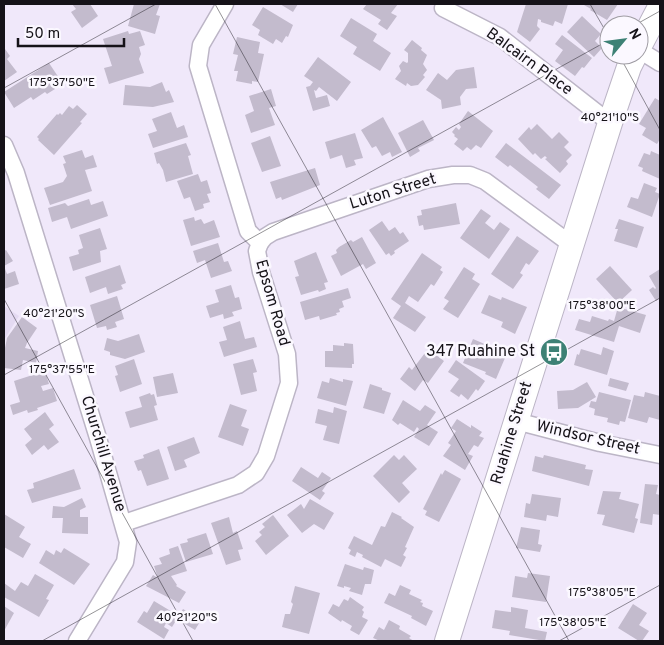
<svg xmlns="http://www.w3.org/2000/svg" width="664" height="645" font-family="Overpass,sans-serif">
  <rect width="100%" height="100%" fill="#f0e8fa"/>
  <path fill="#e4daf2" d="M4,306L19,316L4,340Z"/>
  <g fill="#c3bbcd">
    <path d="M72,4H90L98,16L82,28L71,12L76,9Z"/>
    <path d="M134,4H160L156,15L160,16L155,34L128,26Z"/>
    <path d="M280,4H298L293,12Z"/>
    <path d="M367,4H398L391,13L397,16L387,30L378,24L381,20L363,9Z"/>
    <path d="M526,4H568L562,24L555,21L553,26L541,22V20L538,19L537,26L540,29L530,42L517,32Z"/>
    <path d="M585,4H618L607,20L590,10L591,9L584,5Z"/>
    <path d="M263,7L293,25L288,37L286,36L282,43L276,39L273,44L258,35L260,30L252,25Z"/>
    <path d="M582,16L601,34L595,41L602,48L594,57L567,32Z"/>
    <path d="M351,18L377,34L373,41L391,53L380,71L353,54L357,47L340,36Z"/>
    <path d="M128,31L129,34L140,31L145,45L139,47L141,54L139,59L144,73L109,84L104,68L112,66L103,39Z"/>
    <path d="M562,35L592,58L584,68L582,67L575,76L555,61L563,50L555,44Z"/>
    <path d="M237,37L260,42L258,53L264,54L258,82L252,81V84L236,81L238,71H234L238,55L233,54Z"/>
    <path d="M412,40L422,48L421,50L427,55L423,64L427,70L423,75L425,77L418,85L411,86L407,83L406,86L395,79L401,71L399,66L403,61L407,63L408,62V53L404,50Z"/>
    <path d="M5,49L10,56L7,59L17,72L4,81Z"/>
    <path d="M318,57L351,82L337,101L319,87L316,91L314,90L316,98L327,95L330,106L313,111L306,87L310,86L313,82L304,76Z"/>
    <path d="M49,63L61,81L53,86L55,89L47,94L45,92L33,100L31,97L14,108L4,92Z"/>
    <path d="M474,67L477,88L466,89L460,97L461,105L442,109L441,100L426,90L438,73L447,80L456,70Z"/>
    <path d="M162,82L166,92L169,90L174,102L153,107L123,105L125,85L150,87Z"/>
    <path d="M271,89L276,106L269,108L275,125L251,133L245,115L254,111L249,96Z"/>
    <path d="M655,98L660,101V139L657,144L642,135L646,128L639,124Z"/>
    <path d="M77,105L87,114L80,122L82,123L54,155L38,140L39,139L37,137L57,114L58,115L60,113L62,115L69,106L73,109Z"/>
    <path d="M468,111L493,131L481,148L476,145L471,150L467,147L463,151L454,144L458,139L454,136L455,135L452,132L456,127L459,130L461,127L459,124Z"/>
    <path d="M171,112L177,128L184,125L188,137L153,148L148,134L157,131L152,119Z"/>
    <path d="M383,117L402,152L392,157L390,152L382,156L376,146L372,148L361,130Z"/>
    <path d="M423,120L434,140L418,148L420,151L410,157L398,133Z"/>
    <path d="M537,124L552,139L559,132L569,142L564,147L572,155L566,161L568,164L560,173L545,159L547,158L545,156L541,159L535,153L533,155L518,139L529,127L531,130Z"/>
    <path d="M355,133L363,158L354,160L356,165L346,168L342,155L330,159L325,142Z"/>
    <path d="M270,136L281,166L262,172L251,143Z"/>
    <path d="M186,143L191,155L188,156L193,174L166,182L163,170L159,163L157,164L154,153Z"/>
    <path d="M506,143L561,185L549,199L536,189L538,187L510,165L508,167L495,157Z"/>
    <path d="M82,150L85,158L93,155L97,167L85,170L92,191L50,205L44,188L63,182L67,176L63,164L66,163L63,156Z"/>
    <path d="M651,151L660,155V179L642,171L643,168L638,166L644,153L650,155Z"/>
    <path d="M315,168L320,185L282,200L281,197L276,199L270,182Z"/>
    <path d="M198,174L201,182L207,180L211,193L207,194L210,202L203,204L204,208L195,211L190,197L184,199L177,181Z"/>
    <path d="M644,183L657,188L655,192L660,194L652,217L627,207L631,197L638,199Z"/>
    <path d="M89,199L91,205L103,201L108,216L71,229L67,217L52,222L48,208L65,203L68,206Z"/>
    <path d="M456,203L460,224L424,230L423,225L419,226L417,216L422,215L421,210Z"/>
    <path d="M481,209L491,216L485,223L494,230L500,222L510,229L489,259L460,238Z"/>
    <path d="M194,217L195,221L201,219L204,224L214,220L220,237L191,246L183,220Z"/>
    <path d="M619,219L644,227L637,248L614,241L618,229H615Z"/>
    <path d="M382,221L389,231L395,227L400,234L403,232L409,241L394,251L395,253L391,256L389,253L386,255L369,230Z"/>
    <path d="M100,228L107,249L100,251L101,262L73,271L69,257L79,254L78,250L83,248L79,235Z"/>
    <path d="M517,236L539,251L529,265L526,263L520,273L523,275L513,289L491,274Z"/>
    <path d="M362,237L376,263L366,269L363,264L341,276L331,256L337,253L336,250L339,247L351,240L353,242Z"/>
    <path d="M218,243L224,262L228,261L232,271L211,278L205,260L197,263L193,251Z"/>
    <path d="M6,250L13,261L4,266L7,274L15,271L19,284L4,289V251Z"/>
    <path d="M316,252L328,282L324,283L326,289L319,292L318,290L301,295L295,277L299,276L294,261Z"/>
    <path d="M422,253L442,267L440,270L443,272L434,286L431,284L418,302L409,296L405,303L426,317L415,332L393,318L401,306L391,299Z"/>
    <path d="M120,265L126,283L121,285L123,289L108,294L106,287L90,293L85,277Z"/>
    <path d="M610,266L632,290L618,303L596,279Z"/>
    <path d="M464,267L475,274L472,279L480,284L458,318L443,309L449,301L444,298Z"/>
    <path d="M660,269V298L656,301L649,290L653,287L655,289L656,288L649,276Z"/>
    <path d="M231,285L235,298L239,297L242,309L232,312L234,316L224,319L223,314L210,318L206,306L219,302L215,290Z"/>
    <path d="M348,288L351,298L342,301L344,307L339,309L340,312L336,313L337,315L320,320L319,316L305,320L300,302Z"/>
    <path d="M489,295L501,300L502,297L527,307L515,334L501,327L503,322L481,313Z"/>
    <path d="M117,296L124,319L115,322L117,327L107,330L106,326L97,328L90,305Z"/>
    <path d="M618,307L646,315L640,333L619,326L614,342L575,330L579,319L590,322L592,316L608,321L609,319L614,321Z"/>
    <path d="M22,317L37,328L27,343L25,348L38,351L36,363L23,360L21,370L4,368V353L7,338Z"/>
    <path d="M240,321L245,339L254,337L257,347L224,357L219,342L227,340L223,327Z"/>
    <path d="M139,334L145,352L125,359L110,355V352L104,350L107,338L118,341Z"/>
    <path d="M473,339L487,345V351L505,358L496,379L485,374L486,372L463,363Z"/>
    <path d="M344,343L353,344L354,364H352V368L325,367V351H333V345L344,346Z"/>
    <path d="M603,347L614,351L607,375L574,365L577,354L579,355L581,349L601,355Z"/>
    <path d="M428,349L444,361L428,383L423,380L415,391L400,379L409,367L412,370Z"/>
    <path d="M134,359L142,384L120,392L115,376L118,375L115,366Z"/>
    <path d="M253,359L257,372L253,373L257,391L241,395L233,364Z"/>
    <path d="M456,360L485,381L478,391L476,389L468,400L461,394L459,397L450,391L459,379L448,372Z"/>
    <path d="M45,371L49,384L41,386L43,391L53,388L57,401L37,408L38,410L28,413L27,410L13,415L10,405L20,402L14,381Z"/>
    <path d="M173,373L178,393L157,397L153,377Z"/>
    <path d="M330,378L343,382V379L353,381L346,406L317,398L322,381L329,383Z"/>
    <path d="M610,378L629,383L626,391L608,386Z"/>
    <path d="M587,382L596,397L578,408L558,409L557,391L573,390Z"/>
    <path d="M370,384L382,388V390L391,393L384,414L363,408Z"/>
    <path d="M599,392L631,400L625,422L620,421L619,425L607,422L608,418L594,415L595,409L589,407L591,401L596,402Z"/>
    <path d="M645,392L660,396V420L649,417L647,423L628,418L634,395L644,397Z"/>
    <path d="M150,393L151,395L154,394L157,405L154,406L158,420L130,428L125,412L142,407L139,397Z"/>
    <path d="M403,400L420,411L425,405L436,412L427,425L438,432L429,446L414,437L419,429L417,427L414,432L400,423L398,425L392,420Z"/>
    <path d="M230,404L247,410L241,426L249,429L243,446L218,437Z"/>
    <path d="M334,407L347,411L339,444L323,440L327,426L315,423L318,409L333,413Z"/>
    <path d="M45,412L54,425L49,429L59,442L48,450L44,445L32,455L25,445L32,439L24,429Z"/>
    <path d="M457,419L471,428V425L482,432L479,436L484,438L478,447L474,445L468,454L473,456L465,470L443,456L451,445L448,443L456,431L451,428Z"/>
    <path d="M194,437L200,453L184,460L187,467L175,471L167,447Z"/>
    <path d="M159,449L169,479L147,486L141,470L138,471L134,461L144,458L143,455Z"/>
    <path d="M394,455L399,460L404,455L417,469L402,483L410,492L399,503L373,476Z"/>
    <path d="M544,455L586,465L585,469L593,470L589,486L532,471L535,456L543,458Z"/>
    <path d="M301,467L318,478L322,472L331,478L322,491L325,493L320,500L292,481Z"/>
    <path d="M74,469L81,489L32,503L27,490L34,488L33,483Z"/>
    <path d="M445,470L461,479L439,522L425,515L427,511L423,509L441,473L442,475Z"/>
    <path d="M645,484L658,485L656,494L660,495V515L653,514L652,525L640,523Z"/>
    <path d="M603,491L621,492L619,499L639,504L635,518L638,519L634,533L602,525L605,515L597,514Z"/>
    <path d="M532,494L561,498L558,517L547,515L546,521L524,517L526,503L530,504Z"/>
    <path d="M82,498L86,507L80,510V517H88V534L62,533L63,518H52L53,506L64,507Z"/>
    <path d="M310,499L334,513L324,530L314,524L302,533L287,515L301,504L304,509Z"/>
    <path d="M392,512L402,517L401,518L414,527L405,547L407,548L403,555L406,557L401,567L385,559L381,567L362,557L363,555L357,552L355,557L349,554L351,550L348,548L354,536L372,545L381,526L385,527Z"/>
    <path d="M4,514L25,527L19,537L31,544L23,558L4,547Z"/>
    <path d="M273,515L289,536L266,555L255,541L262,535L259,532L265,527L262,524Z"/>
    <path d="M229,517L233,533L237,531L243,549L238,550L241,560L226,565L211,523Z"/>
    <path d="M521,527L540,530L538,544L542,545L540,552L516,548Z"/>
    <path d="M206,533L213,554L186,562L180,544L188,542L187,539Z"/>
    <path d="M178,546L187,571L171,576L177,585L176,586L186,592L179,603L146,586L153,575L158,578L154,566L162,564L159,558L170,554L169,549Z"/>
    <path d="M64,548L90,564L74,585L39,563L46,550L54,555L56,550L61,553Z"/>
    <path d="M345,564L363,570L364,567L374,570L371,584H365L362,595L349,591L351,588L344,586V588L337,586Z"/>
    <path d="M528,573L550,576L546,602L512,597L515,576L527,578Z"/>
    <path d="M35,574L54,585L46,599L49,600L39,617L4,597V583L15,591L21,582L28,586Z"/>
    <path d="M400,585L411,590L409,594L422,600L420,602L423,603L422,606L433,611L426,626L411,618L412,616L384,603L389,593L395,596Z"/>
    <path d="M295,586L320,593L309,634L282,627L285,614H290L293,604L291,602Z"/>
    <path d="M350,597L364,607L362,610L364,612L362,617L368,620L359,635L350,630L352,626L342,620L341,622L328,613L333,604L339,607L344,599L348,601Z"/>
    <path d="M154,601L179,616L183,609L201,620L195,630L177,619L172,627L166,623L164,627L169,630L164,639L137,622L144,611L147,613Z"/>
    <path d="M633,604L647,613L639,625L649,631L642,641H639L618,628Z"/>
    <path d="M4,606L14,613L4,631Z"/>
    <path d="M511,607L528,610L525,628L547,632L545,641L509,635L510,631L492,628L495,610L511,612Z"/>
    <path d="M389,620L400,626L399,629L411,636L409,638L414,641H380L373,638L379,627L384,630Z"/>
  </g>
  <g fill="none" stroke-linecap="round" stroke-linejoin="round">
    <defs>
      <g id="street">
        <path d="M443,8L500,37L610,123"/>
        <path d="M639,50L660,63"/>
        <path d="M4,145L16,173L98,438L128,542L125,562L77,641"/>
        <path d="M260,243L265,237L273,232L428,179L453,175H470L485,181L572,245"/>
        <path d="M516,421L600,443L660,455"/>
        <path d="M124,523L238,485L256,473L266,456L289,383L287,354L261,272L257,251L260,243L248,231L198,66L201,45L225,4"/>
      </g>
      <g id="secondary">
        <path d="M639,47L660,7"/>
        <path d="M447,641L610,123L629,67L635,55"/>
      </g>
    </defs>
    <use href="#street" stroke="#bcb5c6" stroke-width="19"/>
    <use href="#secondary" stroke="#bcb5c6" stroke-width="26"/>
    <use href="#street" stroke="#fff" stroke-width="16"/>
    <use href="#secondary" stroke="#fff" stroke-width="24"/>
  </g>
  <path fill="none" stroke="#151218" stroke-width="1" stroke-opacity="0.45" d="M215,4L569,641M590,4L609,37M635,25L660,11M619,55L660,130M4,88L156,4M4,299L193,641M4,375L609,40M42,641L660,298M559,641L660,585"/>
  <defs>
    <symbol id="bus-disc" viewBox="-11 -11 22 22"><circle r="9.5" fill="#3d8175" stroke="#fbf8ff"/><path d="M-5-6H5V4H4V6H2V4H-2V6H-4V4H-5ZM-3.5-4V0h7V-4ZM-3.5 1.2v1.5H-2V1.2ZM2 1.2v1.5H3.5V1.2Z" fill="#fff"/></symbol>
  </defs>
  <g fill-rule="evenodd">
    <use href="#bus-disc" x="538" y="336" width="32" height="32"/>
  </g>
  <g text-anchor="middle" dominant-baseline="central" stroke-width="5" stroke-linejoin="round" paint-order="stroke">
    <g font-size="16" fill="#151218" stroke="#fbf8ff">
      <text transform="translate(529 62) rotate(36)">Balcairn Place</text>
      <text transform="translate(393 192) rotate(-17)">Luton Street</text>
      <text transform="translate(272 303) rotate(74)">Epsom Road</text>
      <text transform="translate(512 433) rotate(-73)">Ruahine Street</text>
      <text transform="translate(588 438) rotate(13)">Windsor Street</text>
      <text transform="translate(103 454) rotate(73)">Churchill Avenue</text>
    </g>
    <g font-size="16" fill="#151218" stroke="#fbf8ff" text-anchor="end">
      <text x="535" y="352">347 Ruahine St</text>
    </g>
  </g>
  <g font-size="12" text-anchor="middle" fill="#151218" stroke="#fbf8ff" stroke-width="5" stroke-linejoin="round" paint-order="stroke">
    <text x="62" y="86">175°37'50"E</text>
    <text x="610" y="121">40°21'10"S</text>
    <text x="602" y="309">175°38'00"E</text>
    <text x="54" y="317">40°21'20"S</text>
    <text x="62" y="373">175°37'55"E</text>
    <text x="602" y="596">175°38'05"E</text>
    <text x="187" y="621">40°21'20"S</text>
    <text x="573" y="626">175°38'05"E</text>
  </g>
  <rect width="664" height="645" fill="none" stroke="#151218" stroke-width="10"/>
  <g transform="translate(624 40) rotate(61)"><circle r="24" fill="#fbf8ff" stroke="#9f9ca3"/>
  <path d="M0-4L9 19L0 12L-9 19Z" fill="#3d8175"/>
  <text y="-8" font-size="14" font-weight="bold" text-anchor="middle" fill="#151218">N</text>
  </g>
  <path d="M18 38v8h106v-8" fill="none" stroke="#151218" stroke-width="2.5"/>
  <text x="25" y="38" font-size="15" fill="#151218" stroke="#fbf8ff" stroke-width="4" paint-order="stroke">50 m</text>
</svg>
